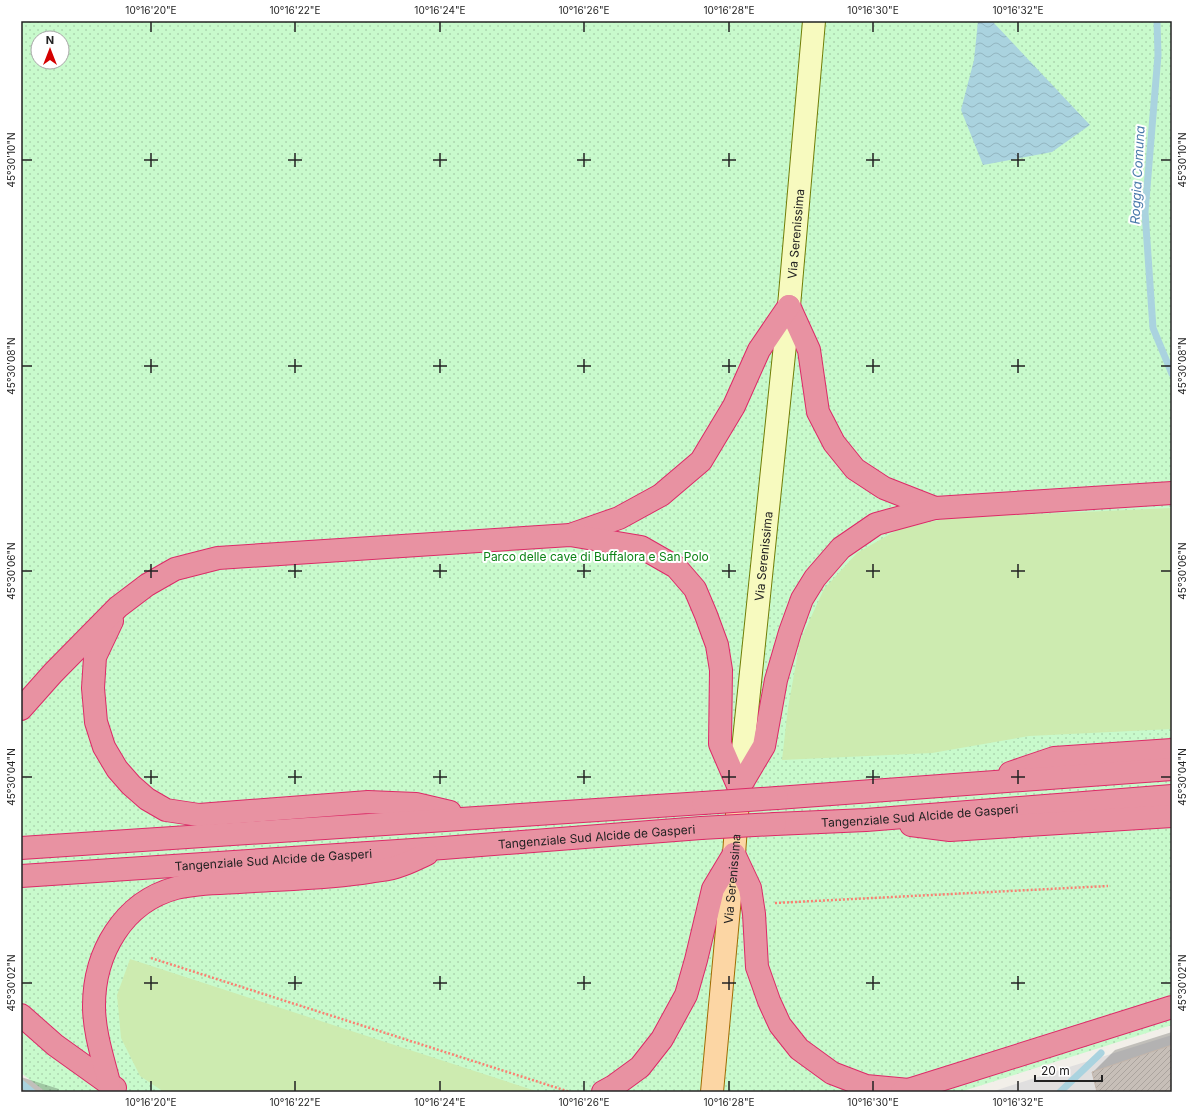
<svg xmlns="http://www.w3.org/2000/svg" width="1193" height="1113" font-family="Inter,sans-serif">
  <defs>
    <pattern id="park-dots" width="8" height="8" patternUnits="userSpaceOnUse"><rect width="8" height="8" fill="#c8facc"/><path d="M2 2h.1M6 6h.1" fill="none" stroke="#acd6af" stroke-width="1.8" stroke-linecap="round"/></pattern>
    <pattern id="water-waves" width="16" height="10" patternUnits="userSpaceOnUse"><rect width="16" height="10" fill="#aad3df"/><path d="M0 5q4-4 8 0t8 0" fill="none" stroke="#92b5bf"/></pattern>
    <pattern id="building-hatch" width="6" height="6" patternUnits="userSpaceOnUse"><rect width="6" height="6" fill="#c7bfb8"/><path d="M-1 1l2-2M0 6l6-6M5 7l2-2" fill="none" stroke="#aba49e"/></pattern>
  </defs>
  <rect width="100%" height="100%" fill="#f2efe9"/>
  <path fill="#e0dfdf" d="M1172,1035V1092H991L1066,1068Z"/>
  <path fill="url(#park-dots)" fill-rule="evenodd" d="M21,21H1172V1025L960,1092H46L21,1073ZM38,38H62V62H38Z"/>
  <g fill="#cdebb0">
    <path d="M1172,508V729L1029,736L932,753L782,760L788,708L800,641L824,589L857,553L897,530L947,518Z"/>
    <path d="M130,959L539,1092H164L140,1076L121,1038L117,995Z"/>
  </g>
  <path fill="url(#water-waves)" d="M978,21H992L1090,125L1052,152L983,165L961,110L974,60Z"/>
  <g fill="#0003">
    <path d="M1172,1032V1092H1098L1093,1072L1115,1050Z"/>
    <path d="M21,1077L59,1089L58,1092H21Z"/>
  </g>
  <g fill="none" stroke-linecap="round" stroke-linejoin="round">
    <g stroke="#aad3df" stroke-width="7">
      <path d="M1157,21L1158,55L1145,212L1153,328L1172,374"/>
      <path d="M21,1083L32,1092"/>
      <path d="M1060,1092L1101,1053"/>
    </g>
  </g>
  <path fill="url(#building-hatch)" stroke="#c4b6ab" d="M1172,1045V1092H1097L1092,1072Z"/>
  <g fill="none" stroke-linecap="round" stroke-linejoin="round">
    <defs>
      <g id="secondary">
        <path id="s1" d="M739,788L789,306L814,21"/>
      </g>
      <g id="primary">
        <path id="s2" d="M712,1092L734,854L739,788"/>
      </g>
      <g id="highway">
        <path d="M789,306L809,350L818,412L834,443L855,469L884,488L935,508"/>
        <path d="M573,534L619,518L661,495L701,461L734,406L759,350L789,306"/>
        <path d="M112,621L95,657L93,688L96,722L104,747L117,769L131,785L147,799L166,810L199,815L368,802L416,804L450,812"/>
        <path d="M21,709L53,673L118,607L147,585L175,569L218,558L570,535L641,547L676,567L695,589L706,615L717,645L721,670L720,744L739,788"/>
        <path d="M1010,773L1054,758L1172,750"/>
        <path d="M739,788L764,746L776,680L790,632L802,599L815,578L841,548L876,524L935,508L1172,493"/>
        <path d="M777,798L1172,769"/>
        <path id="s3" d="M775,824L866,820L1172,796"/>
        <path d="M911,825L950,830L1172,816"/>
        <path d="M21,848L703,803"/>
        <path d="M734,854L750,888L754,914L757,967L769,1001L780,1025L799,1049L832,1073L866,1086L909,1090"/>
        <path id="s4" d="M21,876L443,848L701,828"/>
        <path d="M21,1015L55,1045L115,1088"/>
        <path d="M109,1083C103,1059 94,1032 94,1006C94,953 123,902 176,888C196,883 218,883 239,882C282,879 327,879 369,872C379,870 390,870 399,866C409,863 418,858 427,854"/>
        <path d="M603,1092L614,1086L640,1067L662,1039L686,995L696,960L713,889L734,854"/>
        <path d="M902,1092L1172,1007"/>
      </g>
    </defs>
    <use href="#secondary" stroke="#707d05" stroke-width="24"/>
    <use href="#primary" stroke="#a06b00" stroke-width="24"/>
    <use href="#highway" stroke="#dc2a67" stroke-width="24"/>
    <g stroke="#fa8072" stroke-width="2.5" stroke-dasharray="2 2" stroke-linecap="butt">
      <path d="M775,903L1108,886"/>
      <path d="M151,958L570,1092"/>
    </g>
    <use href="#secondary" stroke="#f7fabf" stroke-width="22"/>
    <use href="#primary" stroke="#fcd6a4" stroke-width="22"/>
    <use href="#highway" stroke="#e892a2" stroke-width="22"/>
    <defs>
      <g id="highway-bridge">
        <path d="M703,803L777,798"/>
        <path d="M701,828L775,824"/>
      </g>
    </defs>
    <use href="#highway-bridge" stroke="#dc2a67" stroke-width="24" stroke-linecap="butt"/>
    <use href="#highway-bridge" stroke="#e892a2" stroke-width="22"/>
  </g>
  <path fill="none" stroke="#222" stroke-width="1.5" d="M151,22V32M295,22V32M440,22V32M584,22V32M729,22V32M873,22V32M1018,22V32M151,153V167M295,153V167M440,153V167M584,153V167M729,153V167M873,153V167M1018,153V167M22,160H32M144,160H158M288,160H302M433,160H447M577,160H591M722,160H736M866,160H880M1011,160H1025M1161,160H1171M151,359V373M295,359V373M440,359V373M584,359V373M729,359V373M873,359V373M1018,359V373M22,366H32M144,366H158M288,366H302M433,366H447M577,366H591M722,366H736M866,366H880M1011,366H1025M1161,366H1171M151,564V578M295,564V578M440,564V578M584,564V578M729,564V578M873,564V578M1018,564V578M22,571H32M144,571H158M288,571H302M433,571H447M577,571H591M722,571H736M866,571H880M1011,571H1025M1161,571H1171M151,770V784M295,770V784M440,770V784M584,770V784M729,770V784M873,770V784M1018,770V784M22,777H32M144,777H158M288,777H302M433,777H447M577,777H591M722,777H736M866,777H880M1011,777H1025M1161,777H1171M151,976V990M295,976V990M440,976V990M584,976V990M729,976V990M873,976V990M1018,976V990M22,983H32M144,983H158M288,983H302M433,983H447M577,983H591M722,983H736M866,983H880M1011,983H1025M1161,983H1171M151,1081V1091M295,1081V1091M440,1081V1091M584,1081V1091M729,1081V1091M873,1081V1091M1018,1081V1091"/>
  <g text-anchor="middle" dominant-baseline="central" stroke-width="4" stroke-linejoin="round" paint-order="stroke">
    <g font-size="12" fill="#222" stroke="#fff">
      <text stroke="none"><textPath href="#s1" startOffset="557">Via Serenissima</textPath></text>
      <text stroke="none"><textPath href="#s1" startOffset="233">Via Serenissima</textPath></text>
      <text stroke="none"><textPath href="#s3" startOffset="145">Tangenziale Sud Alcide de Gasperi</textPath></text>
      <text stroke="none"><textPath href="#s4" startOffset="577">Tangenziale Sud Alcide de Gasperi</textPath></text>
      <text stroke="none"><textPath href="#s4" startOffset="253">Tangenziale Sud Alcide de Gasperi</textPath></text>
      <text stroke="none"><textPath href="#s2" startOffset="214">Via Serenissima</textPath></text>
    </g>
    <g font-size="12" fill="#0c8416" stroke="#fff">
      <text x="596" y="556">Parco delle cave di Buffalora e San Polo</text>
    </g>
    <g font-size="13" font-style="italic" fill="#4a7aab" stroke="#fff">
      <text transform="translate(1137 175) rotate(-87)">Roggia Comuna</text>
    </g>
  </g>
  <rect width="1193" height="1113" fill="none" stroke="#ffffff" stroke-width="44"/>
  <g transform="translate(50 50)"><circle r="19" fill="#ffffff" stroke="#a7a7a7"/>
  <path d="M0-3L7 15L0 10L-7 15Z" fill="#d40000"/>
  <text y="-6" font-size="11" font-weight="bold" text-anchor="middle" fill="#222222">N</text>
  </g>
  <path d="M1035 1075v6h67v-6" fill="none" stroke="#222222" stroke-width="2"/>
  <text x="1041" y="1075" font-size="12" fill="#222222" stroke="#ffffff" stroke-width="3" paint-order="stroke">20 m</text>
  <rect x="22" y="22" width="1149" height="1069" fill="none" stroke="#222" stroke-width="1.5"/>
  <g font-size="10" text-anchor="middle" fill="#222">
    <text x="151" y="14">10°16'20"E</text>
    <text x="295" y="14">10°16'22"E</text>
    <text x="440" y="14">10°16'24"E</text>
    <text x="584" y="14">10°16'26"E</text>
    <text x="729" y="14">10°16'28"E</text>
    <text x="873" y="14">10°16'30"E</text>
    <text x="1018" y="14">10°16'32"E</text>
    <text transform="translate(11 160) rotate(-90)" y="4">45°30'10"N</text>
    <text transform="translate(1182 160) rotate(-90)" y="4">45°30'10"N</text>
    <text transform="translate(11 366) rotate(-90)" y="4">45°30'08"N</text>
    <text transform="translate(1182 366) rotate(-90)" y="4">45°30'08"N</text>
    <text transform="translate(11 571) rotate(-90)" y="4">45°30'06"N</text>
    <text transform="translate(1182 571) rotate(-90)" y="4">45°30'06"N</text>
    <text transform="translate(11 777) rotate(-90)" y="4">45°30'04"N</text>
    <text transform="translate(1182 777) rotate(-90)" y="4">45°30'04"N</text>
    <text transform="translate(11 983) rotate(-90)" y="4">45°30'02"N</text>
    <text transform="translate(1182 983) rotate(-90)" y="4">45°30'02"N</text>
    <text x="151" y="1106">10°16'20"E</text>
    <text x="295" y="1106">10°16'22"E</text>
    <text x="440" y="1106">10°16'24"E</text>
    <text x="584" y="1106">10°16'26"E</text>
    <text x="729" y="1106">10°16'28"E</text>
    <text x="873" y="1106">10°16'30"E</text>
    <text x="1018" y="1106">10°16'32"E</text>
  </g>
</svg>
